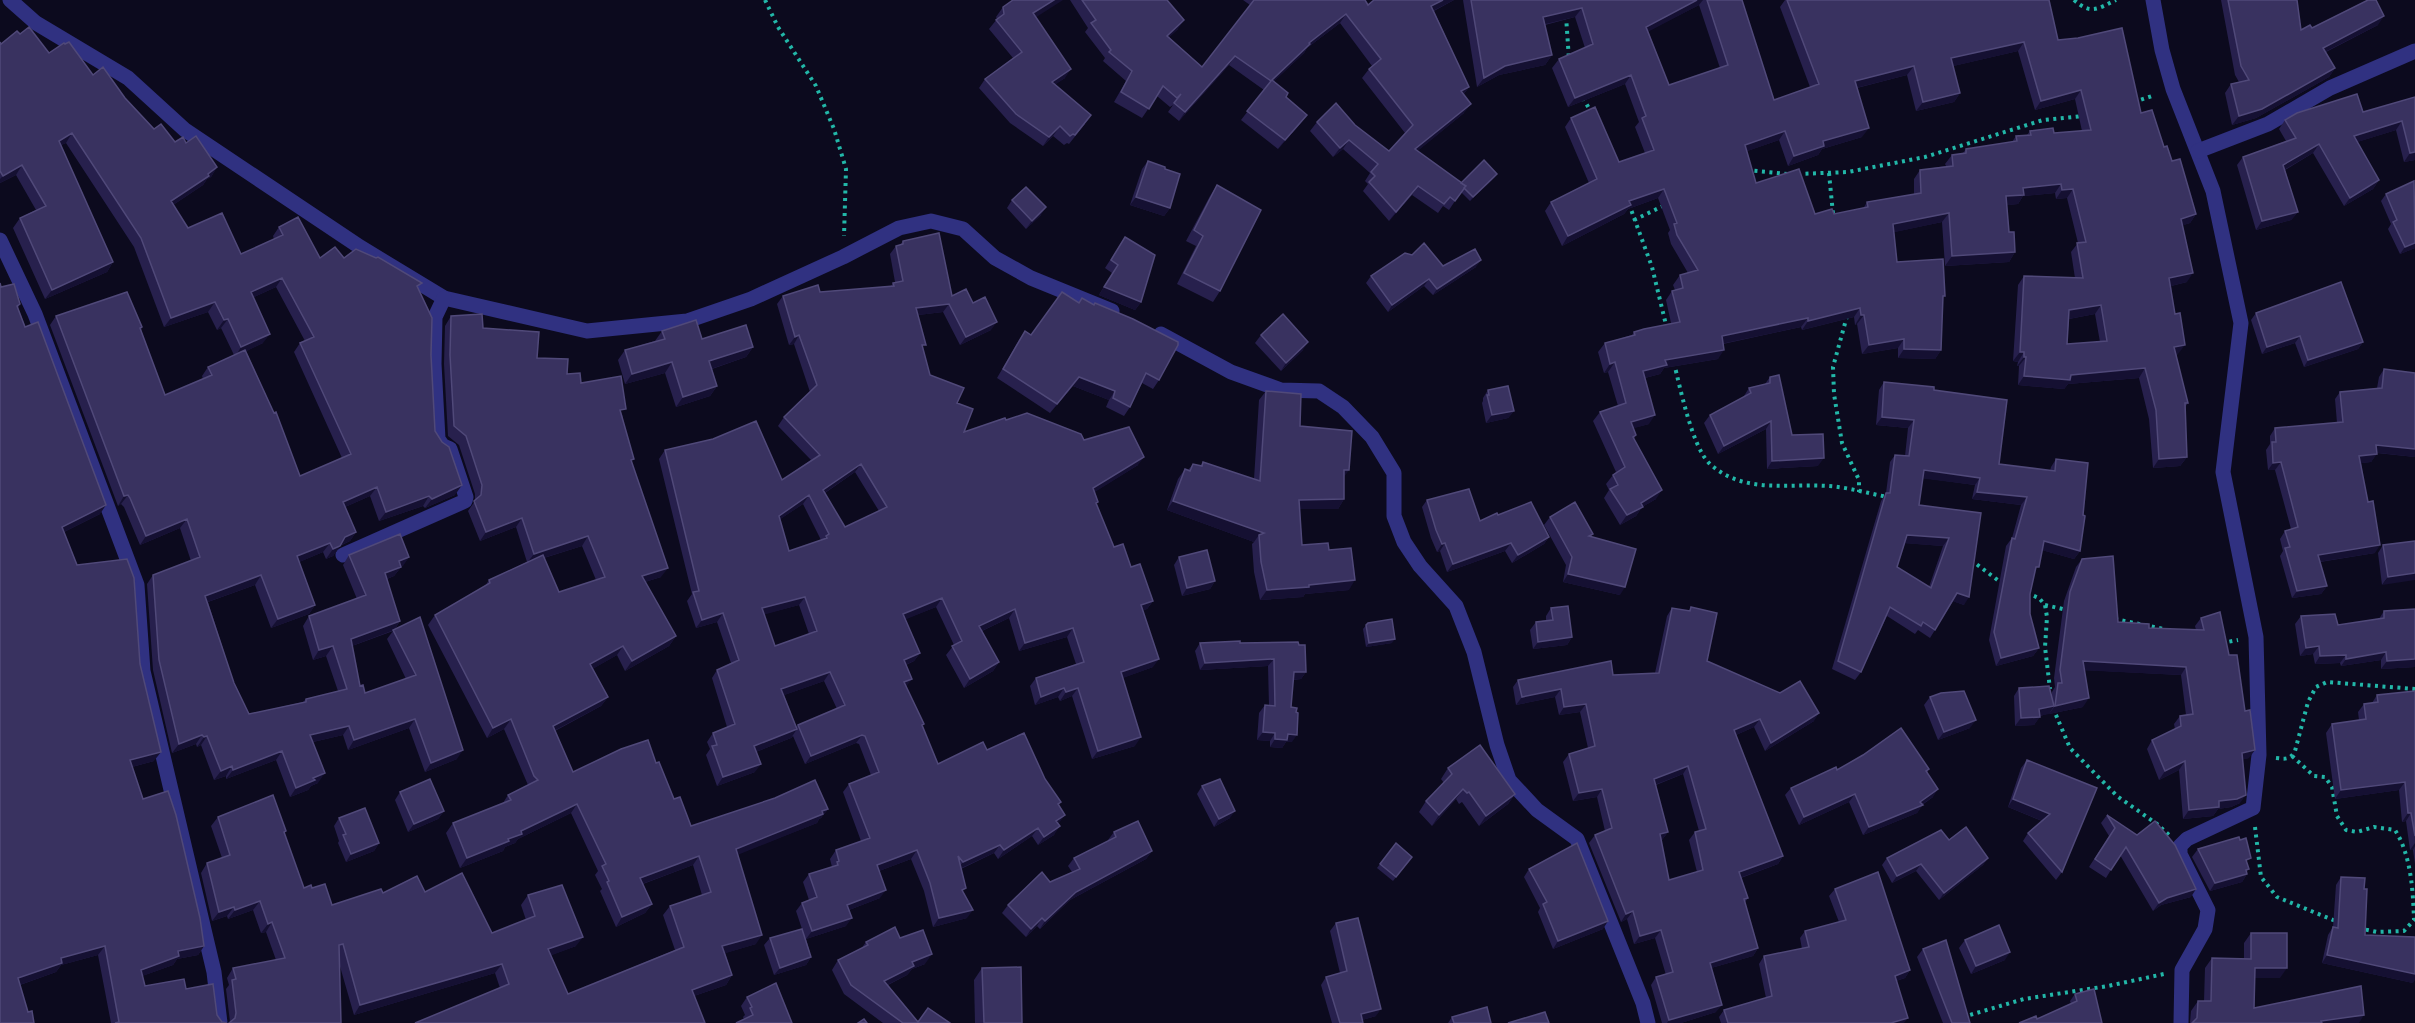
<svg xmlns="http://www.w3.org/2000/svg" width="2415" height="1023" font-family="'Source Sans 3',sans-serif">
  <rect width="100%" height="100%" fill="#0c0a1e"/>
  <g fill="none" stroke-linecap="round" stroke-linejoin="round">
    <g stroke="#22b7a8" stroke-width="4" stroke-dasharray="3 4.5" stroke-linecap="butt">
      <path d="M765,0L778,27L816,86L834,129L846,169L844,236"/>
      <path d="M2074,0C2091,15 2097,9 2116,0"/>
      <path d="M1566,16L1569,60"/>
      <path d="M1583,98L1591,112"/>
      <path d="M2134,102L2155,95"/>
      <path d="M1747,170L1788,174"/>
      <path d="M1829,173L1833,214"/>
      <path d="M1798,174L1848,172L1925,157L2043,120L2083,116"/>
      <path d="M1629,204L1652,267L1667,329"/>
      <path d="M1634,220L1663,206"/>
      <path d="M1847,316L1833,367L1834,394L1842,443L1859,480V492"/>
      <path d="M1674,363C1680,387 1692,446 1709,463C1745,497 1794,481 1838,487C1854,489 1871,494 1888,497"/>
      <path d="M1971,560L2003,584"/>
      <path d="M2027,593L2039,598L2045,605L2047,617L2045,647L2050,689"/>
      <path d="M2045,605L2067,610"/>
      <path d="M2115,619L2164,629"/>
      <path d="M2222,643L2238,640"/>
      <path d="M2053,708L2070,748L2117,796L2157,824L2169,835"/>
      <path d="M2292,756L2314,776L2325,777L2332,787L2337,816L2346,830L2357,832L2374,827L2395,830C2411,855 2413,890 2414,920L2404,931L2377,932L2363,929"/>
      <path d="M2276,758C2285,759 2290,760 2295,751L2308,702L2316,687L2327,682L2415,689"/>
      <path d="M2255,827L2261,877L2277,897L2338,922"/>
      <path d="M1963,1017L2024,999L2108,986L2164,974"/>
    </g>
    <g stroke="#303181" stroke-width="15">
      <path d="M10,0L36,23L128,78L185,130L360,247L444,298L587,331L687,321L751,299L843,257L899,228L931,221L963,229L995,258L1031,278L1112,311"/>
      <path d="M2153,0L2162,50L2173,89L2213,191L2241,323L2223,472L2256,637L2259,755L2253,808L2187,839L2180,846V854L2208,910L2205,929L2182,970L2181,1023"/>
      <path d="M2198,151L2268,124L2330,88L2415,51"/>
      <path d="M0,240L35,314L137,585L143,671L214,972L220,1023"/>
      <path d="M1161,334L1231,372L1281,390L1319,391L1343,407L1372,437L1394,473V516L1404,542L1420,566L1456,606L1474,652L1497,745L1509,780L1537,810L1577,839L1643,1003L1648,1023"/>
      <path d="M343,555L465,501L466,497L450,449L443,446L438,439L434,364L435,317L444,298"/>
    </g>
  </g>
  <g fill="#27204d" fill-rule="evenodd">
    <path d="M1070,0H1167L1178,29L1169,37L1202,67L1250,5L1243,0H1365L1368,5L1374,0H1454L1434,11L1469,87L1463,95L1464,113L1417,151L1461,183L1497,174L1494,178L1470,201L1461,192L1449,210L1443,206L1438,213L1412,195L1389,221L1363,191L1368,184L1365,181L1370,173L1343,149L1333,157L1310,131L1317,122L1355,125L1389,151L1405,133L1362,78L1369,69L1372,66L1340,23L1307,48L1304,53L1274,81L1286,97L1300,124L1278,149L1241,120L1264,90L1229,65L1179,121L1168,112L1173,105L1170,107L1157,96L1142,118L1114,102L1126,81L1103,61L1105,58L1085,32L1088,28Z"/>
    <path d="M1463,0H1742L1774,100L1810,87L1780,7L1785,0H2049L2058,40L2141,113L2164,147L2196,214L2190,223L2183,225L2187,282L2171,286L2178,354L2176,355L2188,403L2185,407L2187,457L2180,466L2153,468L2149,419L2139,378L2068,384L2064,389L2018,385L2019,366H2017L2018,362L2013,361L2018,285L2024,276L2075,278L2071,252L2078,243L2067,198L2056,199L2055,193L2023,196L2018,204L2007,205L2009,232L2015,252L2009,262L1945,266L1942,222L1894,232L1897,262L1943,300L1941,350L1935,359L1898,358V348L1862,354L1857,324L1855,325L1854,317L1802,330L1801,327L1723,344L1718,359L1664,368L1660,374L1645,378L1649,424L1633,428L1636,435L1634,439L1656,499L1642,507L1636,516L1620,525L1604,498L1609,490L1606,484L1613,475L1616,472L1593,421L1600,412L1618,406L1608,372L1604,373L1598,352L1605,343L1632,335L1634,332L1671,323L1666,300L1672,291L1675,290L1673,285L1680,275L1688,273L1671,244L1668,233L1670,230L1658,198L1628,209L1624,214L1562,246L1545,211L1551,202L1589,183L1565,127L1571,118L1619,162L1645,153L1635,127L1639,122L1625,84L1568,107L1552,68L1559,59L1585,48L1575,17L1545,25L1552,55L1545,65L1499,75L1477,87ZM1699,5L1720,68L1669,85L1648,31ZM2018,51L2035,110L2075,99L2082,131L2054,133L2030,131L2027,135L2016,136L2012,142L1966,149L1963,153L1952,155L1945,164L1946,166L1920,170L1914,179V194L1867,202L1863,209L1834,214H1815L1756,183L1747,151L1779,140L1788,166L1818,155L1822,149L1862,137L1857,88L1907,75L1916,111L1954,102L1960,93L1953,66ZM2095,314L2100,342L2067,344L2069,319Z"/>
    <path d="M2221,0H2297L2301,30L2312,28L2378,25L2326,52L2335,68L2329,77L2256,118L2232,125L2225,93L2231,84L2239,82L2235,75Z"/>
    <path d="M1003,7L1035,17L1065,78L1055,84L1085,124L1069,144L1067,143L1064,145L1053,136L1043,146L1010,123L979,88L985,79L1013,58L989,29L997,19L996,17Z"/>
    <path d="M20,34L49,53L93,75L125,98L154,129L175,142L186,143L217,167L211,177L207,179L203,185L173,205L188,228L241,254L274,239L273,236L279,227L320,258H344L418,288L431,355L435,431L455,495L425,508L423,506L379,521L370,496L345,507L356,532L350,541L340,546L333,556L326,559L323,552L299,562L315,605L309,614L271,628L255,585L208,602L234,683L249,714L303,702L306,699L338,691L326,656L313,660L303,626L309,616L357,599L343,565L349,555L409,557L394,576L387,579L400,621L395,629L457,759L425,772L409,728L348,750L343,735L313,742L318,783L311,786L308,790L290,797L276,760L226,779V776L214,780L201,745L197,747L196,744L172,753L153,670L147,584L153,575L191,561L180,528L140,545L124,507L121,504L118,506L50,325L56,316L142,327L141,330L165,395L203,379L202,376L208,367L234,355L221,328L217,330L208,312L164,327L134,247L66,143L61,145L113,262L107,272L45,299L13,228L20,218L36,210L16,175L0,183V42L1,44ZM276,287L305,341L300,343L294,352L342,458L300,476L274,413L246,351L263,343L254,297ZM393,631L387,639L406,679L365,693L360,686L352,646Z"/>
    <path d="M2415,97V160L2404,162L2396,130L2357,142L2379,180L2373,189L2344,206L2313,153L2285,170L2298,212L2291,220L2256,230L2237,165L2243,157L2286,141L2279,129L2285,120L2363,112Z"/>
    <path d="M1148,161L1170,208L1164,216L1130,205L1142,169Z"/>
    <path d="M1217,185L1220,291L1213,302L1177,284L1196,246L1186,241L1210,196Z"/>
    <path d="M2386,194L2415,248L2400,254L2388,229L2391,224L2381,201Z"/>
    <path d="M1012,200L1041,215L1026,229L1007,208Z"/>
    <path d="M1125,237L1141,302L1135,310L1099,295L1112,273L1105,268Z"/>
    <path d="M903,241L952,296L973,303L991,330L960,345L943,312L918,315L923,348L930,375L957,403L964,432L1006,420L1084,440L1138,465L1094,492L1096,505L1114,547L1131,567L1153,601L1147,609L1143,610L1153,667L1122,678L1135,746L1092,759L1072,696L1060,701L1058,697L1035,705L1030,686L1036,678L1076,664L1067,637L1019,651L1009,618L982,631L999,662L993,671L964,688L946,655L954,645L936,607L905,619L920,653L914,661L906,665V687L938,764L987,750L1045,779L1061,802L1059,805L1058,824L1054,835L1038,845L1032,836L998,859L994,853L961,869L963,892L967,918L933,927L924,891L911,859L879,871L880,898L849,910L846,926L806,939L811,957L806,965L774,975L764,945L770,938L802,929L796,911L802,903L809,900L803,882L809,874L832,867L830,859L836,850L861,841L843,792L849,784L871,775L859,744L856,743L805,764L793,736L791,738L756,752L755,772L717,786L706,755L710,749L707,742L713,733L727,727L712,678L717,670L731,663L717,622L696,628L687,601L692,594L659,459L665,450L782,480L811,460L778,426L784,417L810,392L794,344L789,345L777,304L783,296L891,286L893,283L895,282L890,254L896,246L900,245ZM855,472L879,511L845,527L825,493ZM803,504L821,540L789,551L780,519ZM799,605L809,634L775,646L764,614ZM824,681L837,709L798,725L796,727L784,695Z"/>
    <path d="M1443,266L1476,267L1433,295L1424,286L1388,312L1366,283L1371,276Z"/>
    <path d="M1,287L20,304L18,308L100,514L64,532L77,565L140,664L154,761L132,767L143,799L204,946L198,955L177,959L173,965L142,976L145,986L186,989L217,1015L222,1022L227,1023H111L98,955L61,965L56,972L20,985L0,1023Z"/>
    <path d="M1082,298L1159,380L1153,389L1142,383L1130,407L1124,416L1106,407L1109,400L1073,386L1050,413L997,378L1019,340L1025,331L1031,335L1078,303Z"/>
    <path d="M2256,313L2363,342L2358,349L2304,367L2295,343L2262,354L2251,320Z"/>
    <path d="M451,316L483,328L567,374L622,414L631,463L661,577L645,582L676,636L669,646L625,671L617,655L592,669L608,697L601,706L555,731L573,772L656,763L674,799L691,826L828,809L821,818L819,819L817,823L738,854L756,944L725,953L732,975L726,985L694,996L705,1023L500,988L495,973L354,1015L339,963L230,1022L226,989L229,985L227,978L233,968L276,960L266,932L261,933L253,910L228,919L227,916L212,921L201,873L207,863L222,858L211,826L218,817L284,834L304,888H312L332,905L383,893L425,892L492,933L526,920L521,905L528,895L576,946L551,955L568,994L675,950L663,915L670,906L702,895L693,865L643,884L652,904L645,913L616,927L600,891L602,889L595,875L598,871L571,813L518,839L515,843L505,847L503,851L460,868L446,833L453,823L503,803L508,795L528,785L504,729L487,738L428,625L435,615L485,586L489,580L527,562L516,527L480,541L468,511L475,501V494L459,445L448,436L444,364L445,326ZM582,546L596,580L559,592L544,558Z"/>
    <path d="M662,331L702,339L753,347L746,357L712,369L717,386L710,396L676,407L665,373L625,384L618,360L625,350L655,341Z"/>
    <path d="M1261,335L1303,350L1281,371L1255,343Z"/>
    <path d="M2384,369L2415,373V457L2377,453L2371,462L2361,463L2375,553L2320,562L2327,586L2321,594L2292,598L2280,556L2283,551L2280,539L2285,531L2291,529L2275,470H2268L2266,450L2270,444V436L2275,428L2337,423L2335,399L2340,392L2377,388L2379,377Z"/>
    <path d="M1770,377L1792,435L1818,466L1767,469L1766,429L1718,454L1704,423L1710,415L1744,397V396L1749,388L1765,384Z"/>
    <path d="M1884,382L1934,390L1999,464L2050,471L2051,467L2056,459L2080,551L2074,559L2042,550L2034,574L2030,594V614L2039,648L2033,656L1996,666L1989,640L2006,546L2012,538L2021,505L1972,499L1975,485L1923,478L1919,505L1981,513L1964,605L1953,601L1930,638L1918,630L1915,634L1887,616L1861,672L1855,680L1832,669L1881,501L1886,493L1890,462L1895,455L1905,456L1908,428L1876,425L1879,390ZM1905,543L1943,546L1929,587L1897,567Z"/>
    <path d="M1488,390L1514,411L1508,418L1486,423L1482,403L1483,401V398Z"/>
    <path d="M1266,391L1300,426L1344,477V499L1338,509H1300L1302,545L1329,550L1349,590L1305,594L1303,597L1260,600L1254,572L1252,544L1254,542L1167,510L1178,479L1185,469L1188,470L1193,464L1200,466L1203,462L1254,479L1259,400Z"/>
    <path d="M1427,500L1480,521L1498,515L1549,537L1544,544L1512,563L1505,551L1447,572L1440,551L1437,552L1431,538L1422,507Z"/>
    <path d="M1550,517L1593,534L1591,537L1620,595L1563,582L1566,565L1544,525Z"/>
    <path d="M2415,541L2382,585L2378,553L2383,545Z"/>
    <path d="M1179,557L1215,581L1210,589L1182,596L1174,565Z"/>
    <path d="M2082,559L2118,622L2149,628L2196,630L2195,626L2201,618L2249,758L2243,759L2240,803L2231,807L2218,809L2213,816L2183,819L2179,770L2159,780L2147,749L2152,740L2175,729L2174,724L2180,716L2186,715L2181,675L2084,670L2083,707L2049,714L2050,713L2040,716L2034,725L2015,726L2014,696L2019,688L2052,696V692L2055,687L2054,678L2064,601L2076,567Z"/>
    <path d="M1691,607L1707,661L1814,721L1765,751L1754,727L1736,735L1783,856L1778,864L1741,878L1748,898L1745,902L1758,948L1753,956L1711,968L1716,1012L1681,1023H1662L1651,985L1656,977L1666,975L1655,938L1634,944L1627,919L1621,922L1589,843L1595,835L1605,831L1597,797L1573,801L1563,762L1569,754L1588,748L1580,712L1559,715L1555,697L1516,705L1513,687L1518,680L1655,673L1667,616L1672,608L1689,611ZM1683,774L1699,831L1695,832L1689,840L1697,872L1669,880L1661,840H1662L1668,832L1656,785Z"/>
    <path d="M2415,607V667L2381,669V660L2341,666L2340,663L2315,664L2313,654L2300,656L2295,624L2301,616L2338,625L2379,619L2384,611L2415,609Z"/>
    <path d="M1551,608L1572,637L1567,645L1533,649L1530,630L1536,622L1546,620V616Z"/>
    <path d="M1368,623L1392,643L1366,647L1363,629Z"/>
    <path d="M1200,643H1240L1299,645L1306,672L1301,679L1293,680L1291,707L1292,742H1286L1282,748L1270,747V741L1257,740L1259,713L1265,705L1269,706L1268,666L1200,670L1195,651Z"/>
    <path d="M2415,691V864L2413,850H2410L2406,821L2402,822L2399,790L2335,799L2326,733L2332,724L2359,720L2358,712L2364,704L2372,703L2377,695Z"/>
    <path d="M1930,697L1970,728L1938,740L1924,705Z"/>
    <path d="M2027,760L2062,872L2056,880L2023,841L2028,833L2042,821L2008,807L2021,768Z"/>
    <path d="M1448,768L1515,794L1508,804L1479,826L1462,802L1459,804L1456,799L1432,826L1419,812L1426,801L1444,783L1441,779Z"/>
    <path d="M1929,769L1927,773L1933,797L1922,805L1917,813L1863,835L1849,802L1799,825L1785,795L1791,788L1837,770Z"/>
    <path d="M1202,786L1230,818L1214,827L1197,794Z"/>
    <path d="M400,792L444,811L438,819L408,832L395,800Z"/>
    <path d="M2107,815L2191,897L2161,905L2153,911L2120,855L2106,878L2089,867L2109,836L2101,823Z"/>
    <path d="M339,818L379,843L374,851L346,862L338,843L339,841L334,826Z"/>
    <path d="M1114,832L1152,851L1146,859L1070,900L1040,929L1037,926L1026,937L1002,913L1008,905L1050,882L1072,872L1068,866L1074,858L1108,841V840Z"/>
    <path d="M1949,840L1988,858L1983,865L1939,900L1916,871L1892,883L1882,865L1887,858Z"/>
    <path d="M1396,843L1412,857L1393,881L1377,868Z"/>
    <path d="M2198,849L2247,863V874L2242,882L2210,891L2192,857Z"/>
    <path d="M1529,869L1603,929L1553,949L1538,912L1540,908L1524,877Z"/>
    <path d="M2341,877L2364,889L2365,935L2413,983L2322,963L2328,935L2333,927L2336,885Z"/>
    <path d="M1835,889L1910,970L1905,978L1896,981L1904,1023H1721L1719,1017L1724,1010L1766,998L1759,964L1764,956L1802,949L1800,938L1805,931L1839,922L1829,896Z"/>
    <path d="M1336,923L1376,1016L1362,1020L1363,1023H1332L1321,985L1326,977L1340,973L1330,931Z"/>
    <path d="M2251,933L2280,978H2255L2254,1008L2359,1023H2190L2191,1011L2198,1001H2204L2205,968L2212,958L2244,959V943Z"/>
    <path d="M900,938L925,964L912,969L907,975L888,985L918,1022L950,1023H883L844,994L832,970L838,960L861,949L866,942Z"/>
    <path d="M1965,940L2005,960L1971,974L1959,948Z"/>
    <path d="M1923,949L1970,1023H1943L1917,957Z"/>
    <path d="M982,968L1022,1023H975L974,980Z"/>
    <path d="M2075,994L2102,1023L2037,1019L2071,1004L2070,1001Z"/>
    <path d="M747,997L792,1023L744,1019L743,1017L745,1015L741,1006Z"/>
    <path d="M1452,1017L1491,1023H1448Z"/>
  </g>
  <g fill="#151032">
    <path d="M1054,0H1063L1027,23L1033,13Z"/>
    <path d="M1443,0H1454L1425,15L1431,6Z"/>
    <path d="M1697,0H1703L1699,5L1640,36L1646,27Z"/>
    <path d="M1582,8L1575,17L1537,26L1543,17Z"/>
    <path d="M1346,14L1340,23L1307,48L1304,53L1266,89L1272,80L1309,43Z"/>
    <path d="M2384,16L2378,25L2317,56L2323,48Z"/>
    <path d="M1184,20L1178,29L1161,45L1167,36Z"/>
    <path d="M2024,42L2018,51L1945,68L1951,58Z"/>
    <path d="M1552,55L1545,65L1499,75L1477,87L1484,78L1505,66Z"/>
    <path d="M1235,56L1229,65L1179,121L1185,112Z"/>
    <path d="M1914,66L1907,75L1848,90L1855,81Z"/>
    <path d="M2335,68L2329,77L2256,118L2232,125L2239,116Z"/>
    <path d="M1071,69L1065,78L1046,91L1052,82Z"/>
    <path d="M1631,75L1625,84L1568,107L1575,98Z"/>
    <path d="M1469,87L1462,96L1461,91Z"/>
    <path d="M2081,90L2075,99L2035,110L2041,101Z"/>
    <path d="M1960,93L1954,102L1916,111L1923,102Z"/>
    <path d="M1471,104L1464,113L1408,159L1415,149Z"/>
    <path d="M1307,115L1300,124L1278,149L1285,140Z"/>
    <path d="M2402,121L2396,130L2348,145L2354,136Z"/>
    <path d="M1060,126L1053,136L1043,146L1049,137Z"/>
    <path d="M1869,128L1862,137L1822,149L1818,155L1788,166L1794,156L1823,141Z"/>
    <path d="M1785,131L1779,140L1739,154L1745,145Z"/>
    <path d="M72,133L66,143L52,150L59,141Z"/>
    <path d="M1349,140L1343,149L1333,157L1340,148Z"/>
    <path d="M2319,144L2313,153L2277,174L2283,165Z"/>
    <path d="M2415,152V160L2404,162L2410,153Z"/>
    <path d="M22,165L16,175L0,183V179L3,176Z"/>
    <path d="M217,167L211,177L207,179L203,185L164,211L171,201Z"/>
    <path d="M1497,174L1494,178L1470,201L1473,197Z"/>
    <path d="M2379,180L2373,189L2344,206L2350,198Z"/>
    <path d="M2061,184L2055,193L2023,196L2018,204L2000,206L2006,196L2023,188Z"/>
    <path d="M1418,186L1412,195L1389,221L1396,212Z"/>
    <path d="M1664,189L1658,198L1628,209L1624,214L1562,246L1568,236L1629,201Z"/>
    <path d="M2073,189L2067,198L2056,199L2062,190Z"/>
    <path d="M1136,197L1170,208L1164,216L1130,205Z"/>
    <path d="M1046,207L1041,215L1026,229L1032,221Z"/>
    <path d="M2298,212L2291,220L2256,230L2262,221Z"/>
    <path d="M1949,213L1942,222L1886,234L1893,224Z"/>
    <path d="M2196,214L2190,223L2175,228L2181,219Z"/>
    <path d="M2415,243V248L2400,254L2405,247Z"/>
    <path d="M2015,252L2009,262L1945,266L1952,256Z"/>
    <path d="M1481,260L1476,267L1433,295L1437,289Z"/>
    <path d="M113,262L107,272L45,299L52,290Z"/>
    <path d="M2193,273L2187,282L2163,288L2169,278Z"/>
    <path d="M282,278L276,287L245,301L251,292Z"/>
    <path d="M1429,279L1424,286L1388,312L1392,305Z"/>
    <path d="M1104,287L1141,302L1135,310L1099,295Z"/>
    <path d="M215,302L208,312L164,327L171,318Z"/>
    <path d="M949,304L943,312L910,316L916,308Z"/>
    <path d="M2101,305L2095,314L2063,320L2069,310Z"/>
    <path d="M1860,308L1854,317L1802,330L1808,321Z"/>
    <path d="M1861,315H1864L1857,324L1855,325Z"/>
    <path d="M1808,318L1801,327L1716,345L1722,336Z"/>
    <path d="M228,319L221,328L217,330L224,320Z"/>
    <path d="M997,322L991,330L960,345L966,337Z"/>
    <path d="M270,334L263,343L235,357L241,347Z"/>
    <path d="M799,335L794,344L789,345L795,337Z"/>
    <path d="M2300,336L2295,343L2262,354L2267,347Z"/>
    <path d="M1904,339L1898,348L1862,354L1869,345Z"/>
    <path d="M1308,342L1303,350L1281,371L1286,363Z"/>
    <path d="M2363,342L2358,349L2304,367L2308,360Z"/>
    <path d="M2185,345L2178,354L2167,356L2174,347Z"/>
    <path d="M753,347L746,357L702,372L709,361Z"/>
    <path d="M1904,349L1941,350L1935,359L1898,358Z"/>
    <path d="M1724,350L1718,359L1664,368L1660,374L1637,380L1643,371L1665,360Z"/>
    <path d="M2020,352H2024L2018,362L2013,361Z"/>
    <path d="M2024,357H2026L2019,366H2017Z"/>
    <path d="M672,362L665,373L625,384L632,374Z"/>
    <path d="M1615,362L1608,372L1604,373L1610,364Z"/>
    <path d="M2145,368L2139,378L2068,384L2064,389L2018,385L2024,376Z"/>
    <path d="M1079,377L1115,391L1109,400L1073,386L1050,413Z"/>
    <path d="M717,386L710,396L676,407L683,397Z"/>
    <path d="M1514,411L1508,418L1486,423L1492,415Z"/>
    <path d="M1655,415L1649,424L1624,431L1631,422Z"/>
    <path d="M1882,417L1914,420L1908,428L1876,425Z"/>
    <path d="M1771,421L1766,429L1718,454L1724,446Z"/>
    <path d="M2376,445L2415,449V457L2370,452Z"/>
    <path d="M2377,454L2371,462L2354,464L2359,456Z"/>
    <path d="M1144,457L1138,465L1087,497L1093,488Z"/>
    <path d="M2187,457L2180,466L2153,468L2159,459Z"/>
    <path d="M1824,458L1818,466L1767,469L1772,461Z"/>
    <path d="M2281,462L2275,470H2268L2273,463Z"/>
    <path d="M861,464L855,472L817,498L823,490Z"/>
    <path d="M1344,470H1349L1342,480Z"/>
    <path d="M1924,470L1980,478L1975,485L1919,478Z"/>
    <path d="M462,485L455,495L425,508L432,499Z"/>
    <path d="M377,487L370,496L336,511L343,502Z"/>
    <path d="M1662,490L1656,499L1642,507L1636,516L1620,525L1627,515L1641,503Z"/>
    <path d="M1977,492L2027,497L2021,505L1972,499Z"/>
    <path d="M128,495L121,504L118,506L124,496Z"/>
    <path d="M809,495L803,504L773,524L779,516Z"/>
    <path d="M429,496L423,506L379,521L386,512Z"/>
    <path d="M1344,499L1338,509H1292L1299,500Z"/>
    <path d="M1173,501L1264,533L1259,535L1254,542L1167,510Z"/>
    <path d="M106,505L100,514L56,536L62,527Z"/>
    <path d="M522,518L516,527L480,541L486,532Z"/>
    <path d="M187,519L180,528L140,545L146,536Z"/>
    <path d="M356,532L350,541L339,546L345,537Z"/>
    <path d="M1907,535L1949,538L1943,546L1901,543Z"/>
    <path d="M588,536L582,546L527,563L534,554Z"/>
    <path d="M1549,537L1544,544L1512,563L1518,555Z"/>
    <path d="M2044,541L2080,551L2074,559L2038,549Z"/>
    <path d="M330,543L323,552L290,566L297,556Z"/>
    <path d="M1445,543L1440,551L1437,552L1442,544Z"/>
    <path d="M1511,543L1505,551L1447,572L1453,564Z"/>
    <path d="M2380,545L2375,553L2312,563L2318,555Z"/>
    <path d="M340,546L333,556L326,559L333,549Z"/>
    <path d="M409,557L403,566L400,567H401L394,576L379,582L385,573L399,561Z"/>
    <path d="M668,568L661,577L635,585L642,576Z"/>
    <path d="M2415,573V580L2382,585L2388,577Z"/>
    <path d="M1568,574L1625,587L1620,595L1563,582Z"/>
    <path d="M261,575L255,585L199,605L205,596Z"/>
    <path d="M1355,580L1349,590L1305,594L1303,597L1260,600L1267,590Z"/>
    <path d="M1215,581L1210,589L1182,596L1187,588Z"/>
    <path d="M2327,586L2321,594L2292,598L2297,591Z"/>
    <path d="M1957,593L1969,597L1964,605L1952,601Z"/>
    <path d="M805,597L799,605L756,617L762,608Z"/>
    <path d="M942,598L936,607L897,623L903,614Z"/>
    <path d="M1153,601L1147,609L1135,613L1141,605Z"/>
    <path d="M315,605L309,614L271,628L278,619Z"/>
    <path d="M1015,609L1009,618L973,635L979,626Z"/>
    <path d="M723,613L717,622L696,628L702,620Z"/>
    <path d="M400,621L394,630L344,649L351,639Z"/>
    <path d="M1073,628L1067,637L1019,651L1025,643Z"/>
    <path d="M676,636L669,646L625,671L632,661Z"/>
    <path d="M1572,637L1567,645L1533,649L1538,642Z"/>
    <path d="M1395,639L1392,643L1366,647L1369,643Z"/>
    <path d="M333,646L326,656L313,660L319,650Z"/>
    <path d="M623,646L617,655L584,674L590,664Z"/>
    <path d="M2319,646L2313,654L2300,656L2306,648Z"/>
    <path d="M2039,648L2033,656L1996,666L2001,658Z"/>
    <path d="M2386,652L2381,660L2341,666L2346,659Z"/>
    <path d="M920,653L914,661L898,668L904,660Z"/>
    <path d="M2346,655L2340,663L2315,664L2320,656Z"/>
    <path d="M1159,659L1153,667L1115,681L1121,672Z"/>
    <path d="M1274,659L1268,666L1200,670L1205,663Z"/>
    <path d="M2415,659V667L2381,669L2387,661Z"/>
    <path d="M2083,661L2186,667L2181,675L2077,670Z"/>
    <path d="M999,662L993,671L964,688L970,679Z"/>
    <path d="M830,672L824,681L776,698L781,689Z"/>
    <path d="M1294,672H1306L1301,679L1289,680Z"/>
    <path d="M912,679L906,687L904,682Z"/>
    <path d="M1064,688L1058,697L1035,705L1041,697Z"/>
    <path d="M1078,688L1072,696L1060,701L1066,692Z"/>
    <path d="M1561,689L1555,697L1516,705L1522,697Z"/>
    <path d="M608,697L601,706L546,735L553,726Z"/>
    <path d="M2089,698L2083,707L2049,714L2055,706Z"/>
    <path d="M1586,704L1580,712L1559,715L1564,707Z"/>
    <path d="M2054,706L2049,714L2034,717L2039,709Z"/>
    <path d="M1819,713L1814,721L1765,751L1771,743Z"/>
    <path d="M2040,717L2034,725L2015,726L2021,718Z"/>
    <path d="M415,719L409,728L348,750L354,740Z"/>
    <path d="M511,719L504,729L487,738L493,728Z"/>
    <path d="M1760,719L1754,727L1729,738L1734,730Z"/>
    <path d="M1976,720L1970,728L1938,740L1944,732Z"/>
    <path d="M349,726L343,735L304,744L310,735Z"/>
    <path d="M797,729L791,738L748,755L754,746Z"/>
    <path d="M1263,732L1275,733L1270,741L1257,740Z"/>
    <path d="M1288,734L1297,735L1292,742H1286L1282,748L1270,747L1275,739Z"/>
    <path d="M202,735L196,744L172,753L179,744Z"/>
    <path d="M862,735L856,743L805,764L811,756Z"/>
    <path d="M207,736L201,745L197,747L204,737Z"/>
    <path d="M1141,737L1135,746L1092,759L1098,751Z"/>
    <path d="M463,750L457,759L425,772L431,763Z"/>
    <path d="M2255,750L2249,758L2237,761L2242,753Z"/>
    <path d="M282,751L276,760L226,779L233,770Z"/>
    <path d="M161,752L154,761L124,769L130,760Z"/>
    <path d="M2185,761L2179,770L2159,780L2165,771Z"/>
    <path d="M761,764L755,772L717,786L723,777Z"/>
    <path d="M232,766L226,776L214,780L221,771Z"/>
    <path d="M1688,766L1683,774L1649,787L1654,779Z"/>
    <path d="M325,773L318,783L311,786L308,790L290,797L296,788L313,778Z"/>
    <path d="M2405,782L2399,790L2335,799L2341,790Z"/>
    <path d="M1463,789L1456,799L1432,826L1439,815Z"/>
    <path d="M1602,789L1597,797L1573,801L1579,793Z"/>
    <path d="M1938,789L1933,797L1921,805H1923L1917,813L1863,835L1869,827L1920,802Z"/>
    <path d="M1515,794L1508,804L1479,826L1486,816Z"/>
    <path d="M1855,794L1849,802L1799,825L1804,817Z"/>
    <path d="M2246,795L2240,803L2231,807L2218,809L2213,816L2183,819L2189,810L2219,801Z"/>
    <path d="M2013,799L2050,814L2045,822L2008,807Z"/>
    <path d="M577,804L571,813L518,839L515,843L505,847L503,851L460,868L467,858L508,839L521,831Z"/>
    <path d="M828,809L821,818L819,819L817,823L730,858L736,849Z"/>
    <path d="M444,811L438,819L408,832L414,824Z"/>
    <path d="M1235,811L1230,818L1214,827L1219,819Z"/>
    <path d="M2408,813H2411L2406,821L2402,822Z"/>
    <path d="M1065,815L1059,823L1050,829L1056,821Z"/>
    <path d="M1060,826L1054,835L1038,845L1044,837Z"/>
    <path d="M1038,828L1032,836L998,859L1004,850Z"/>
    <path d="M1668,832L1662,840L1654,842L1660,834Z"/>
    <path d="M379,843L374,851L346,862L351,854Z"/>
    <path d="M2415,843V846L2413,850H2410Z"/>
    <path d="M1000,845L994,853L957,870L963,862Z"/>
    <path d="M917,850L911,859L871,874L877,865Z"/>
    <path d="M1152,851L1146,859L1070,900L1040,929L1045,921L1076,892Z"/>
    <path d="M699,856L693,865L634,887L640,878Z"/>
    <path d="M1783,856L1778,864L1734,880L1739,872Z"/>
    <path d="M1988,858L1983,865L1939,900L1944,893Z"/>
    <path d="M1921,864L1916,871L1892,883L1897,876Z"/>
    <path d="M2249,869L2245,874H2247L2242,882L2210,891L2215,883Z"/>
    <path d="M2196,889L2191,897L2161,905L2153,911L2159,903L2167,898Z"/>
    <path d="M886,890L880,898L841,913L847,905Z"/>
    <path d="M260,901L253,910L228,919L235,910Z"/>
    <path d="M652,904L645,913L616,927L622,917Z"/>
    <path d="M234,907L227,916L212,921L219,912Z"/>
    <path d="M973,910L967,918L933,927L939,918Z"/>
    <path d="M1633,911L1627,919L1621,922L1626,914Z"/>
    <path d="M852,918L846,926L806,939L812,931Z"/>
    <path d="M1042,918L1037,926L1026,937L1031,929Z"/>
    <path d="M1608,921L1603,929L1553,949L1558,941Z"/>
    <path d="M272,922L266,932L261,933L268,924Z"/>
    <path d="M1661,930L1655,938L1634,944L1640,936Z"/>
    <path d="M762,935L756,944L716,956L722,946Z"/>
    <path d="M583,937L576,946L542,959L548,949Z"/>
    <path d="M105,946L98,955L61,965L56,972L11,988L18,978L61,958Z"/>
    <path d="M204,946L198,955L177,959L173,965L134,979L141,970L178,951Z"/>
    <path d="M1758,948L1753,956L1704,970L1710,963Z"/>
    <path d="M2010,952L2005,960L1971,974L1976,966Z"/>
    <path d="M932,954L925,964L912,969L907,975L877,990L884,981L912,962Z"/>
    <path d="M2327,955L2415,974V980L2413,983L2322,963Z"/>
    <path d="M811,957L806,965L774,975L780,968Z"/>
    <path d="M502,964L495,973L354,1015L360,1005Z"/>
    <path d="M2255,968H2287L2280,978H2248Z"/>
    <path d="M1910,970L1905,978L1889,983L1895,976Z"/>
    <path d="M732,975L726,985L685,999L692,990Z"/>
    <path d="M1722,1005L1716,1012L1681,1023H1667L1669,1020Z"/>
    <path d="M1381,1009L1376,1016L1355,1022L1361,1014Z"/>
    <path d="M2364,1015L2359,1023H2320L2321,1021Z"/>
    <path d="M1908,1018L1904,1023H1891Z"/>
  </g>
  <g fill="#393260" stroke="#504979" stroke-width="1.5" fill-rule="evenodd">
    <path d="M1013,0H1054L1033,13L1071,69L1052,82L1091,115L1075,135L1073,134L1070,136L1060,126L1049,137L1016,114L985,79L1022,52L996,20L1004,14L1003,7Z"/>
    <path d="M1082,0H1167L1184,20L1167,36L1202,67L1254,0H1365L1368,5L1374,0H1443L1431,6L1469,87L1461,91L1471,104L1415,149L1466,186L1455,201L1450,197L1444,204L1418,186L1396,212L1369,182L1375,176L1371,172L1378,164L1349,140L1340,148L1317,122L1336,103L1355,125L1389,151L1413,125L1369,69L1381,59L1346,14L1309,43L1310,44L1272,80L1288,93L1286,97L1307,115L1285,140L1247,111L1271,81L1235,56L1185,112L1174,103L1181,94L1177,98L1163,86L1149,109L1121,92L1132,71L1109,52L1111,50L1091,23L1096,20Z"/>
    <path d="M1471,0H1697L1646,27L1669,85L1728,65L1707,0H1742L1774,100L1819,84L1787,0H2049L2058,40L2078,38L2122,28L2141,113L2152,110L2164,147L2167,146L2172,161L2180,159L2196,214L2181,219L2193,273L2169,278L2175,314L2180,313L2185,345L2174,347L2188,403H2185L2187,457L2159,459L2156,410L2145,368L2071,375L2070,380L2024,376L2026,357H2024V352H2020L2024,276L2083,278L2077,243L2086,242L2073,189L2062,190L2061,184L2023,188L2024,195L2006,196L2009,232H2014L2015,252L1952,256L1949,213L1893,224L1897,262L1943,259L1945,296H1943L1941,350L1904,349V339L1869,345L1864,315H1861L1860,308L1808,321V318L1722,336L1724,350L1665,360L1667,365L1643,371L1655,415L1631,422L1636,435L1633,437L1662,490L1641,503L1643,507L1627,515L1610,489L1618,485L1613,475L1625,467L1600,412L1626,403L1615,362L1610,364L1605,343L1635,335L1634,332L1644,329L1680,322L1672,291L1683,288L1680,275L1698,270L1677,235L1674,224L1677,223L1664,189L1629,201L1631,205L1568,236L1551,202L1597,179L1571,118L1595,107L1619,162L1654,150L1642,118L1646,116L1631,75L1575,98L1559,59L1593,44L1582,8L1543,17L1552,55L1505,66L1484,78ZM2024,42L2041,101L2081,90L2091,130L2054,133L2053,128L2030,131L2031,135L2016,136L2017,141L1966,149V153L1952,155L1953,166L1920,170L1921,193L1867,202L1868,207L1834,214L1832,209L1815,214L1799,169L1756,183L1745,145L1785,131L1794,156L1824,146L1823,141L1869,128L1855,81L1914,66L1923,102L1960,93L1951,58ZM2101,305L2107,341L2067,344L2069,310Z"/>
    <path d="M2228,0H2297L2301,30L2310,25L2312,28L2368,0H2376L2384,16L2323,48L2335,68L2262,109L2239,116L2231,84L2249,80L2241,66Z"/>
    <path d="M29,27L49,53L64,43L65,44L69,42L93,75L103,67L125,98L154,129L161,124L175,142L183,137L186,143L196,136L217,167L208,174L209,176L171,201L188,228L222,213L241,254L283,235L279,227L298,217L320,258L335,247L344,258L356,249L376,258L378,257L422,283L417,286L432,318L431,355L435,431L442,442L449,447L462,485L432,499L429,496L386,512L377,487L343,502L356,532L345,537L340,546L333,549L330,543L297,556L315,605L278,619L261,575L205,596L234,683L249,714L306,702V699L347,689L333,646L319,650L309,616L366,595L349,555L400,534L409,557L399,561L401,567L385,573L400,621L351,639L360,686L363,685L365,693L416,675L393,630L420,617L463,750L431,763L415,719L354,740L349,726L310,735L325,773L313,778L315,780L296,788L282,751L233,770L232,766L221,771L207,736L204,737L202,735L179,744L159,660L153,575L200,557L187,519L146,536L130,498L128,495L124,496L56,316L127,292L142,327L140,328L165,395L212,375L208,367L245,350L274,413L276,412L300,476L351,454L300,343L314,337L282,278L251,292L270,334L241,347L228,319L224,320L215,302L171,318L141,238L72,133L59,141L113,262L52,290L20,218L46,206L22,165L3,176L0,171V42L1,44L17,31L20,34Z"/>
    <path d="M2357,94L2363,112L2415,97V152L2410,153L2402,121L2354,136L2379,180L2350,198L2319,144L2283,165L2298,212L2262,221L2243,157L2296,138L2285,120L2297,113Z"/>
    <path d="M1484,160L1497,174L1473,197L1464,188L1466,186L1461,183Z"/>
    <path d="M1148,161L1165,167V169L1180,174L1170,208L1136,197Z"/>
    <path d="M2414,181L2415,243L2405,247L2393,222L2397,220L2386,194Z"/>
    <path d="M1217,185L1261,210L1220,291L1184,273L1203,236L1194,230Z"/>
    <path d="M1026,187L1046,207L1032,221L1012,200Z"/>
    <path d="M939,233L952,296L966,289L973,303L985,297L997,322L966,337L949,304L916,308L926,345H922L930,375L964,388L957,403L973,409L964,432L1005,418L1006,420L1027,413L1081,434L1084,440L1129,427L1144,457L1093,488L1098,502L1096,503L1114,547L1123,544L1131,567L1140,564L1153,601L1141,605L1159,659L1121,672L1141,737L1098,751L1078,688L1066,692L1064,688L1041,697L1036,678L1084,662L1073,628L1025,643L1015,609L979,626L999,662L970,679L952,646L962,641L942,598L903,614L920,653L904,660L912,679L904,682L924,724L922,725L938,764L983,742L987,750L1024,733L1045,779L1061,802L1058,804L1065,815L1056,821L1060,826L1044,837L1038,828L1004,850L1000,845L963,862L958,856L966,888L962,890L973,910L939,918L930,883L917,850L877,865L886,890L847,905L852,918L812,931L802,903L817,897L809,874L838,865L837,862L839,861L836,850L870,838L849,784L879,772L865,736L862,735L811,756L798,725L845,705L830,672L781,689L797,729L754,746L761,764L723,777L712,746L717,745L713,733L735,724L717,670L739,660L723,613L702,620L693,592L699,591L665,450L713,439L756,421L782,480L820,455L784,417L817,385L799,335L795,337L783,296L818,285L820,292L894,286L893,283L903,281L896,246L903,244V241ZM861,464L887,507L845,527L823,490ZM809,495L829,534L826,536L827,538L789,551L779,516ZM805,597L817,631L775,646L762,608Z"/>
    <path d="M1125,237L1155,255L1141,302L1104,287L1118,265L1111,260Z"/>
    <path d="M1424,243L1443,266L1475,249L1481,260L1437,289L1429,279L1392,305L1371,276L1405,253L1412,255Z"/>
    <path d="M2341,282L2363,342L2308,360L2300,336L2267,347L2256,313Z"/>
    <path d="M0,283L1,287L14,284L20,304L17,306L25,327L38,322L106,505L62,527L77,565L127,559L134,578L140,664L161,752L130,760L143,799L168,791L176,815L200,918L204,946L178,951L179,956L141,970L145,986L184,979L186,989L213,984L217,1015L222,1022L227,1023H115L119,1022L105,946L61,958L62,963L18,978L28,1012L32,1011L34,1023H0Z"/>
    <path d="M1062,292L1079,303L1082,298L1094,305L1095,303L1133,319L1178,342V345L1159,380L1146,373L1130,407L1113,398L1115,391L1079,377L1057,404L1003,369L1025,331L1031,335Z"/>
    <path d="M482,314L483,328L539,332L537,358L568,359L567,374L580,373L581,383L621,376L626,409L620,410L634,459L631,460L668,568L642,576L676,636L632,661L623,646L590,664L608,697L553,726L573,772L621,749L648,740L656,763L659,762L674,799L680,797L691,826L775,798L815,780L828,809L822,811L823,814L736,849L762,935L722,946L732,975L692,990L705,1023H415L509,984L502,964L360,1005L343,944L339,945L341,1023H229L235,1018L236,1013L232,980L236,979L233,968L285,958L272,922L268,924L260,901L235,910L234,907L219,912L207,863L230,855L218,817L273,795L286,831L284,832L304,888L311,885L312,888L325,884L332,905L381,889L383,893L417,876L425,892L462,873L492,933L535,916L528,895L562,885L583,937L548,949L568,994L684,947L670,906L711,892L699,856L640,878L652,904L622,917L607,882L609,881L602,866L606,864L577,804L521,831L522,834L508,839L509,841L467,858L453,823L511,800L508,795L538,780L534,776L511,719L493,728L435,615L490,583L489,580L543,555L559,592L605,577L588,536L534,554L522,518L486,532L474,501L481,495L482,485L466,436L454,426L450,355L451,316Z"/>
    <path d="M1283,314L1308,342L1286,363L1261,335Z"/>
    <path d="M696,320L702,339L746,325L753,347L709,361L717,386L683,397L672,362L632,374L625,350L665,339L662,331Z"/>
    <path d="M2384,369L2415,373V449L2376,445L2377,454L2359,456L2368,502L2373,501L2380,545L2318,555L2327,586L2297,591L2285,548L2290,547L2285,531L2298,527L2281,462L2273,463L2272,442H2276L2275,428L2343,422L2340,392L2382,388Z"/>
    <path d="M1779,375L1792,435L1823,434L1824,458L1772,461L1771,421L1724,446L1710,415L1751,393L1749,388L1770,383V377Z"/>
    <path d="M1884,382L1934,387V390L2007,400L1999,464L2055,471L2056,459L2088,463L2083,515L2085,516L2080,551L2044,541L2039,567H2036L2030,594V614L2039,648L2001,658L1994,632L2012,538L2015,539L2027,497L1977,492L1980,478L1924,470L1919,505L1981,513L1969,597L1957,593L1935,630L1923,622L1921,626L1890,607L1861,672L1838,661L1886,493H1890L1895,455L1909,456L1914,420L1882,417ZM1907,535L1949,538L1931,588L1897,567Z"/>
    <path d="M1508,386L1514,411L1492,415L1487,395H1489L1488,390Z"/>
    <path d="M1266,391L1301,394L1300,426L1352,431L1349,470H1344V499L1299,500L1302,545L1328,543L1329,550L1351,548L1355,580L1309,585V587L1267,590L1261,562L1259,535L1264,533L1173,501L1185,469L1190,471L1193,464L1202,466L1203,462L1260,481Z"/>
    <path d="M1469,489L1480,521L1497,513L1498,515L1531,502L1549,537L1518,555L1511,543L1453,564L1445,543L1442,544L1436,530L1427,500Z"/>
    <path d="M1575,502L1593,534L1589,536L1636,549L1625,587L1568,574L1572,557L1550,517Z"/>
    <path d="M2415,541V573L2388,577L2383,545Z"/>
    <path d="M1207,550L1215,581L1187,588L1179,557Z"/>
    <path d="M2113,556L2118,622L2149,624V628L2204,630L2201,618L2220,612L2229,655H2237L2245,711L2250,710L2255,750L2242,753L2246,795L2237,799L2219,801V807L2189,810L2185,761L2165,771L2152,740L2181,726L2180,716L2193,714L2186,667L2083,661L2089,698L2055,706L2058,683H2062L2060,670L2070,592L2082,559Z"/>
    <path d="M1568,606L1572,637L1538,642L1536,622L1553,620L1551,608Z"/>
    <path d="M1691,607L1717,613L1707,661L1780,693L1800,681L1819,713L1771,743L1760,719L1734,730L1783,856L1739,872L1748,898L1744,899L1758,948L1710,963L1722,1005L1669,1020L1656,977L1673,972L1661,930L1640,936L1633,911L1626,914L1595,835L1612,828L1602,789L1579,793L1569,754L1595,746L1586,704L1564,707L1561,689L1522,697L1518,680L1611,661L1613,675L1659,673L1672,608L1690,611ZM1688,766L1706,829L1695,832L1703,870L1669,880L1660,834L1668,832L1654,779Z"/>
    <path d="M2415,609V659L2387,661L2386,652L2346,659V655L2320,656L2319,646L2306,648L2301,616L2335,614L2338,625L2384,618V611Z"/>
    <path d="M1392,619L1395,639L1369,643L1366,625L1368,623Z"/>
    <path d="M1240,641V643L1298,642L1299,645H1305L1306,672H1294L1291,707L1297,708L1296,712L1298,713L1297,735L1288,734L1287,740L1275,739V733L1263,732L1265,705L1275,706L1274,659L1205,663L1200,643Z"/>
    <path d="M2049,686L2054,706L2039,709L2040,717L2021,718L2019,688Z"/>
    <path d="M1964,691L1976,720L1944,732L1930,697L1941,693Z"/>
    <path d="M2415,691V836L2411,813H2408L2405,782L2341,790L2332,724L2366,719L2364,704L2378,702L2377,695Z"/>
    <path d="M1901,728L1929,769L1926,771L1938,789L1920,802L1923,805L1869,827L1855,794L1804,817L1791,788L1836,767L1837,770L1863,755Z"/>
    <path d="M1480,745L1515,794L1486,816L1469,792L1467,793L1463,789L1439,815L1426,801L1452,774L1448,768Z"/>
    <path d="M2027,760L2097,788L2062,872L2028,833L2050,814L2013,799Z"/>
    <path d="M430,779L444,811L414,824L400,792Z"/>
    <path d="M1220,779L1235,811L1219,819L1202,786Z"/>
    <path d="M365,808L379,843L351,854L343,835L346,834L339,818Z"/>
    <path d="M2107,815L2137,835L2155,821L2175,845L2196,889L2167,898L2159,903L2126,847L2111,870L2095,859L2115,828Z"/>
    <path d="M1138,821L1152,851L1076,892L1045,921L1042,918L1031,929L1008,905L1042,872L1050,882L1080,869L1074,858L1116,837L1114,832Z"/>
    <path d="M1966,827L1988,858L1944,893L1921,864L1897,876L1887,858L1941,830L1949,840Z"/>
    <path d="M2239,837L2240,840L2246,838L2251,858L2246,860L2249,869L2246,870L2247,874L2215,883L2198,849Z"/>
    <path d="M1396,843L1412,857L1396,877L1380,864Z"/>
    <path d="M1577,843L1608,921L1558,941L1543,904L1547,902L1529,869Z"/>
    <path d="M1878,872L1910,970L1895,976L1908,1018L1891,1023H1728L1724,1010L1772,996L1764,956L1809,947L1805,931L1846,920L1835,889Z"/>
    <path d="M2341,877L2365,878L2364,889H2367L2365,935L2415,937V974L2327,955L2333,927L2338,928Z"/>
    <path d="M1358,918L1381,1009L1361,1014L1363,1023H1340L1326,977L1347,971L1336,923Z"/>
    <path d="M1999,925L2010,952L1976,966L1965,940Z"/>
    <path d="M895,927L900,938L923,930L932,954L912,962L914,966L884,981L918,1022L928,1008L950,1023H903L851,985L838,960L868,945L866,942Z"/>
    <path d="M802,929L811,957L780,968L770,938Z"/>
    <path d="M2251,933H2287V968H2255L2254,1008L2361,986L2364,1015L2321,1021L2322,1023H2192L2197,1018L2198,1001H2211L2212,958L2251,959Z"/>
    <path d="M1946,940L1970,1023H1952L1923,949Z"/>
    <path d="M1021,967L1022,1023H984L982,968Z"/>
    <path d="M776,983L792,1023H736L753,1015L750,1008L752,1007L747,997Z"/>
    <path d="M2094,989L2102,1023H2019L2036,1016L2037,1019L2077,1001L2075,994Z"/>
    <path d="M1487,1007L1491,1023H1454L1452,1017Z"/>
    <path d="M1545,1012L1549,1023H1508Z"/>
    <path d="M864,1019L867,1023H858Z"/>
  </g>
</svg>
